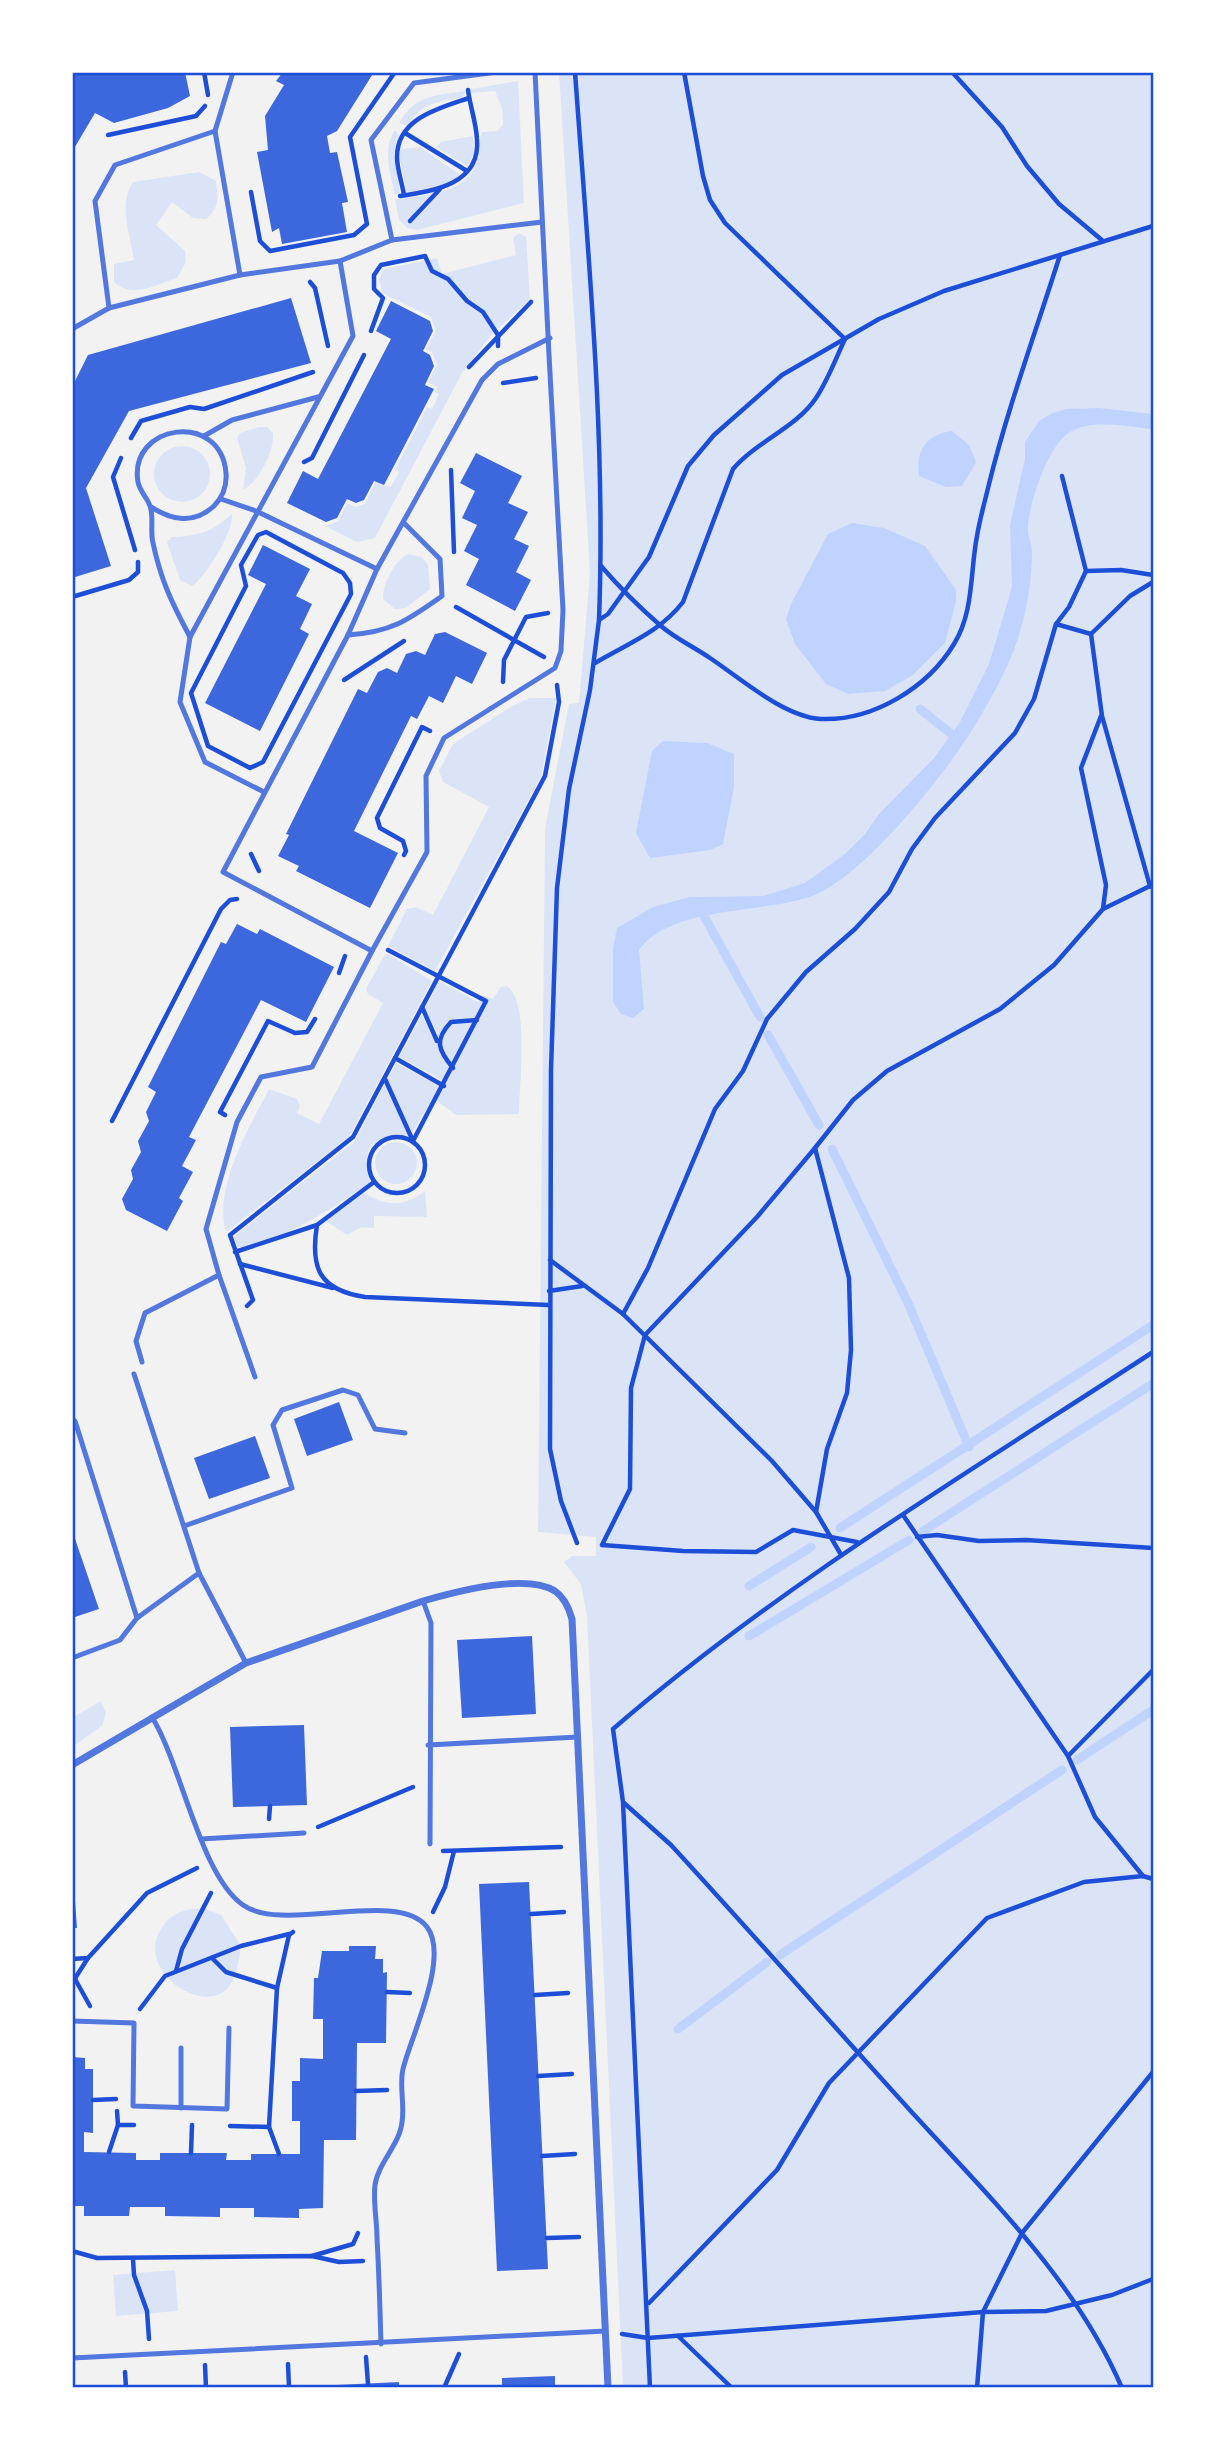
<svg xmlns="http://www.w3.org/2000/svg" width="1225" height="2460" font-family="'Noto Serif',serif">
  <rect width="100%" height="100%" fill="#f2f2f2"/>
  <g fill="#dbe4f7">
    <path d="M559,72H1153V2388H623L587,1617L581,1584L564,1562L572,1556H596V1537L538,1532L545,828L569,704L579,703L590,573Z"/>
    <path d="M518,81L524,203L417,230L407,228L399,220L395,199C426,195 467,195 478,159C481,150 478,141 482,132L497,131L503,125L502,108L495,91L470,93L471,89Z"/>
    <path d="M466,91L462,98C438,101 419,104 408,126L399,123C416,94 435,96 466,91Z"/>
    <path d="M395,130L398,134L394,154L400,194H395C390,171 382,150 395,130Z"/>
    <path d="M472,136C476,146 474,158 467,166L436,147L441,142Z"/>
    <path d="M420,147L459,174L453,182L411,193L406,191L399,153L401,149Z"/>
    <path d="M199,172L216,181C218,198 220,207 206,219L193,218L172,202L156,225L185,251L186,262L177,278C155,285 133,299 114,282V264L134,260C130,235 118,204 133,182Z"/>
    <path d="M519,233L526,237L530,299L492,334L462,373L375,538L357,542L325,526L338,521L347,503L355,507L365,504L375,483L391,487L399,472L395,470L427,407L432,409L439,394L435,392L437,387L428,383L437,365L432,352L426,349L436,331L431,317L382,293L379,280L383,269L437,258L442,274L516,255L513,238Z"/>
    <path d="M259,427H267L273,433C275,450 259,482 243,490L246,468L237,438L240,433Z"/>
    <circle cx="182" cy="474" r="28"/>
    <path d="M232,514C234,532 206,576 192,586L180,580L167,542L172,537C198,536 212,532 232,514Z"/>
    <path d="M408,554L422,557L428,565L430,589L406,608L395,609L383,599C382,584 395,560 408,554Z"/>
    <path d="M530,698H556L541,777L435,971L388,946L407,909L416,907L433,915L489,807L443,782L439,771L453,744L512,706Z"/>
    <path d="M388,954L432,981L349,1137L226,1232C213,1188 249,1128 269,1089L297,1099L300,1106L297,1113L319,1124L383,1003L368,994L366,989L384,956Z"/>
    <path d="M439,981L478,1002L481,995L493,999L501,987L507,986C530,1001 519,1086 519,1114L456,1115L433,1098L409,1138C392,1136 366,1137 367,1161C368,1169 371,1176 369,1183C341,1203 271,1249 237,1247L234,1238L238,1233L354,1142L396,1063L439,1086L442,1080L399,1057L422,1015L435,1041L438,1034L425,1009Z"/>
    <circle cx="396" cy="1163" r="21"/>
    <path d="M425,1191L427,1217L374,1216V1228L361,1227L347,1235L326,1221L363,1193C388,1206 402,1208 425,1191Z"/>
    <path d="M101,1701L106,1713L102,1726L72,1747V1718Z"/>
    <path d="M206,1909L221,1915L241,1946C239,1959 237,1978 228,1988C201,2017 132,1967 163,1926C173,1911 189,1908 206,1909Z"/>
    <path d="M175,2270L178,2311L116,2316L113,2275Z"/>
  </g>
  <g fill="#bfd3fe">
    <path d="M1099,408L1153,414V429C1127,427 1094,418 1070,432C1048,445 1030,501 1028,526C1027,534 1032,543 1032,552C1032,579 1027,610 1019,635C1008,671 988,704 969,735C939,781 863,877 812,896C763,914 671,905 639,950L644,1009L633,1018L621,1014L613,1002V948L617,928L653,907L690,897L763,896L805,883L846,853L865,834L878,815L934,758L960,722L989,664L1012,587L1010,525L1025,459V442L1039,421L1052,413L1067,409Z"/>
    <path d="M952,431L969,445L976,462L962,486L946,487L919,476C915,450 927,434 952,431Z"/>
    <path d="M852,523L884,528L925,546L956,590V601L945,643L913,675L885,691L848,694L826,684L795,644L786,619L791,604L828,534Z"/>
    <path d="M663,741L707,743L734,754V787L723,844L710,850L650,858L636,833L652,751Z"/>
  </g>
  <g fill="none" stroke-linecap="round" stroke-linejoin="round">
    <g stroke="#bfd3fe" stroke-width="9">
      <path d="M920,709L959,740"/>
      <path d="M699,907L760,1017"/>
      <path d="M768,1035L819,1125"/>
      <path d="M832,1149L908,1303L969,1447"/>
      <path d="M840,1528L1153,1325"/>
      <path d="M923,1531L1152,1384L1153,1387"/>
      <path d="M749,1586L811,1547"/>
      <path d="M749,1636L909,1540"/>
      <path d="M1077,1760L1153,1710"/>
      <path d="M780,1955L1062,1770"/>
      <path d="M678,2029L767,1962"/>
    </g>
  </g>
  <g fill="#3d67dc">
    <path d="M72,72H185L190,96L168,108L114,123L95,113L72,152Z"/>
    <path d="M283,72H374L337,131L327,136L330,153L337,152L348,202L342,203L347,232L282,244L279,228L272,232L257,152L268,150L265,116L284,85L276,81Z"/>
    <path d="M291,298L311,363L129,411L86,488L111,566L72,578V387L88,355Z"/>
    <path d="M391,301L430,321L433,331L423,351L430,355L434,366L425,385L434,389L384,485L374,481L364,500L356,503L347,499L337,518L326,522L287,503L303,471L318,479L391,339L376,331Z"/>
    <path d="M476,453L522,476L508,503L528,512L514,539L529,546L516,572L531,580L515,611L466,585L479,559L464,551L477,525L462,518L475,491L460,483Z"/>
    <path d="M263,545L310,569L296,596L312,604L300,629L309,634L260,731L205,703L266,584L248,575Z"/>
    <path d="M445,632L487,653L472,684L456,676L443,703L429,696L417,719L411,716L354,831L398,853L370,908L296,871L299,866L278,856L289,835L286,834L358,689L367,693L378,672L387,668L397,673L406,654L416,651L425,655L435,634Z"/>
    <path d="M237,924L257,934L260,929L334,967L306,1022L261,1000L189,1137L196,1140L182,1166L193,1172L179,1198L183,1201L167,1231L126,1210L122,1199L133,1179L131,1170L141,1152L138,1141L149,1121L146,1112L156,1092L148,1087L221,942L226,944Z"/>
    <path d="M339,1402L353,1440L307,1456L294,1419Z"/>
    <path d="M255,1436L270,1478L209,1499L194,1458Z"/>
    <path d="M72,1530L99,1609L72,1618Z"/>
    <path d="M532,1636L536,1714L462,1718L457,1640Z"/>
    <path d="M304,1725L307,1805L233,1807L230,1727Z"/>
    <path d="M72,1861L77,1928H72Z"/>
    <path d="M529,1882L548,2269L497,2271L479,1884Z"/>
    <path d="M349,1946H376L375,1959H383V1973L387,1972L386,2043H357L356,2140H324L323,2208L299,2209V2218L254,2217V2208H220V2217L165,2216V2207H130L129,2216H84V2206H72V2057L85,2058V2069H93V2133L84,2132V2152L136,2153V2160H160V2153H227L226,2160H251V2154H300V2121H292V2081H300V2058L323,2059V2019H313L314,1978H318L322,1951H349Z"/>
    <path d="M555,2376V2388H502V2378Z"/>
    <path d="M399,2382V2388H316V2386Z"/>
  </g>
  <g fill="none" stroke-linecap="round" stroke-linejoin="round">
    <g stroke="#1d4ed8" stroke-width="4.5">
      <path d="M204,72L208,95"/>
      <path d="M575,72C588,254 606,437 599,620"/>
      <path d="M952,72L1002,127L1027,166L1059,204L1103,241"/>
      <path d="M405,133L467,171"/>
      <path d="M108,135L196,116L205,106"/>
      <path d="M251,192L260,241L270,251L354,235L367,224L350,137L395,72"/>
      <path d="M404,195C402,183 397,169 397,157C397,118 440,108 469,98"/>
      <path d="M400,196C434,191 481,184 477,139C476,122 470,106 468,90"/>
      <path d="M410,221L440,189"/>
      <path d="M310,282L315,288L328,346"/>
      <path d="M371,331L383,298L374,289V275L381,265L425,256L432,271L448,279L467,301L483,312L498,335V346"/>
      <path d="M469,367L531,302"/>
      <path d="M503,383L536,378"/>
      <path d="M131,438L141,421L190,407L204,409L313,372"/>
      <path d="M121,458L113,477L135,550"/>
      <path d="M304,462L312,458L364,355"/>
      <path d="M451,470L454,552"/>
      <path d="M266,532L343,573L350,583L351,594L263,762L250,768L208,746L191,693L246,586L241,565L258,535Z"/>
      <path d="M601,566C620,588 639,607 661,626C676,639 694,647 710,658C740,678 784,717 821,719C874,721 928,687 954,644C974,612 970,572 977,536C980,518 985,501 989,484C1008,407 1036,331 1060,255"/>
      <path d="M1086,571L1121,570L1153,575"/>
      <path d="M72,597L129,580L138,572V562"/>
      <path d="M456,607L544,657"/>
      <path d="M1056,624L1091,634"/>
      <path d="M595,663C627,644 660,632 683,602L733,469C757,441 796,428 816,398C828,380 836,358 845,339L725,223L710,200L703,176L684,72"/>
      <path d="M344,680L404,641"/>
      <path d="M503,682L504,660L526,617L548,613"/>
      <path d="M1101,716L1081,768L1106,885L1103,909"/>
      <path d="M251,854L259,871"/>
      <path d="M404,855L406,851L403,841L380,828L377,818L422,727L430,731"/>
      <path d="M1150,886L1102,716L1091,634L1130,596L1153,582"/>
      <path d="M388,950L486,1001L413,1141"/>
      <path d="M339,973L345,956"/>
      <path d="M422,1007L437,1041"/>
      <path d="M395,1058L444,1086"/>
      <path d="M453,1068C438,1050 434,1040 451,1022L477,1020"/>
      <path d="M385,1079L413,1141"/>
      <path d="M225,1115L220,1112L268,1021L295,1033L307,1032L315,1019"/>
      <path d="M112,1121L221,909L230,900L237,899"/>
      <circle cx="397" cy="1165" r="28"/>
      <path d="M815,1148L757,1217L645,1335L631,1388L630,1489L602,1545L683,1551L756,1552L793,1530L857,1542"/>
      <path d="M374,1182L317,1225C310,1268 319,1290 365,1297L548,1305"/>
      <path d="M235,1252L317,1225"/>
      <path d="M550,1260L623,1314L772,1461L816,1512"/>
      <path d="M240,1264L333,1288"/>
      <path d="M549,1291L582,1286"/>
      <path d="M247,1306L253,1300L230,1235L353,1137L545,776L559,702L557,685"/>
      <path d="M623,1314L648,1268L715,1109L743,1071L767,1019L806,972L855,929L889,892L912,849L935,818L1015,733L1034,699L1056,624L1069,607L1086,571L1062,476"/>
      <path d="M903,1515L1068,1756L1095,1817L1143,1876"/>
      <path d="M917,1537L937,1535L979,1541L1026,1540L1153,1548"/>
      <path d="M577,1543L561,1501L550,1449L551,1070L557,888L569,789L590,690L599,620L608,614L649,557L688,466L714,435L782,375L879,319L944,291L1153,226"/>
      <path d="M840,1553L816,1512L827,1449L847,1393L851,1350L849,1278L815,1148L853,1100L887,1071L1000,1009L1054,965L1103,909L1150,886L1153,888"/>
      <path d="M1068,1756L1153,1670"/>
      <path d="M624,1803L671,1845C751,1932 829,2021 908,2108C987,2195 1075,2279 1122,2388"/>
      <path d="M269,1819L270,1806"/>
      <path d="M318,1827L413,1787"/>
      <path d="M443,1851L561,1847"/>
      <path d="M433,1912L445,1887L454,1851"/>
      <path d="M531,1914L564,1912"/>
      <path d="M212,1958L226,1972L277,1988"/>
      <path d="M72,1959L88,1958L147,1893L197,1868"/>
      <path d="M176,1971L182,1949L211,1893"/>
      <path d="M75,1979L90,2006"/>
      <path d="M72,1983L88,1958"/>
      <path d="M387,1992L410,1993"/>
      <path d="M535,1995L568,1993"/>
      <path d="M140,2009L165,1976L241,1946L289,1934"/>
      <path d="M538,2076L572,2074"/>
      <path d="M356,2091L387,2090"/>
      <path d="M93,2100L116,2099"/>
      <path d="M117,2111L118,2125H134"/>
      <path d="M230,2126L269,2127L277,1988L289,1935L293,1932"/>
      <path d="M269,2127L279,2154"/>
      <path d="M109,2152L118,2125"/>
      <path d="M191,2153L192,2125"/>
      <path d="M542,2156L575,2154"/>
      <path d="M547,2238L579,2237"/>
      <path d="M72,2251L97,2258L312,2256L339,2262L363,2261"/>
      <path d="M312,2256L353,2244L358,2233"/>
      <path d="M133,2259L134,2275L147,2311L149,2339"/>
      <path d="M649,2303L777,2170L829,2083L987,1918L1084,1882L1143,1876L1153,1879"/>
      <path d="M622,2334L648,2338L983,2312L1046,2311L1112,2295L1153,2279"/>
      <path d="M678,2336L732,2388"/>
      <path d="M366,2357L368,2384"/>
      <path d="M288,2364L289,2387"/>
      <path d="M205,2365L206,2388"/>
      <path d="M125,2372L126,2388"/>
      <path d="M444,2388L459,2354"/>
      <path d="M650,2388L623,1802L613,1729C780,1585 969,1472 1153,1352"/>
      <path d="M977,2388L983,2312L1022,2233L1153,2072"/>
    </g>
    <g stroke="#5277de" stroke-width="5">
      <path d="M535,72C543,251 553,431 563,610L561,651L555,668L444,738L426,776L427,852L372,951L223,872L348,635L377,569L482,380L498,364L550,338"/>
      <path d="M215,131L240,275"/>
      <path d="M392,240L371,140L414,83L497,72"/>
      <path d="M109,308L95,201L115,165L215,131L233,72"/>
      <path d="M72,329L109,308L240,275L340,261L392,240L542,222"/>
      <path d="M204,436L232,420L318,397"/>
      <path d="M221,499L256,511L377,569"/>
      <path d="M151,507C172,520 193,525 214,506C223,497 227,486 226,473C221,410 128,424 138,482C140,492 147,497 150,506C154,516 150,532 153,543C161,581 172,603 190,637"/>
      <path d="M348,635C391,632 407,621 442,596L440,559L405,524"/>
      <path d="M264,792L205,762L180,702L190,637L353,336L340,261"/>
      <path d="M142,1362L136,1341L145,1313L219,1275"/>
      <path d="M134,1374L199,1573L246,1663"/>
      <path d="M255,1377L219,1275L206,1229L237,1122L261,1077L312,1067L372,951"/>
      <path d="M72,1422L75,1421L137,1618L120,1640L72,1658"/>
      <path d="M184,1526L292,1488L273,1425L282,1410L343,1390L358,1395L375,1429L405,1433"/>
      <path d="M423,1601L431,1623L430,1844"/>
      <path d="M137,1618L199,1573"/>
      <path d="M152,1717C182,1766 200,1875 243,1905C283,1934 398,1888 427,1927C450,1957 411,2036 403,2069C399,2086 405,2105 402,2122C400,2144 378,2163 375,2185C373,2202 377,2221 377,2238C379,2273 380,2308 381,2344"/>
      <path d="M428,1745L578,1737"/>
      <path d="M201,1839L304,1833"/>
      <path d="M72,2021L134,2023L133,2106L227,2109L229,2028"/>
      <path d="M181,2048V2108"/>
      <path d="M72,2358L606,2331"/>
    </g>
    <path stroke="#5277de" stroke-width="7" d="M72,1765L246,1663L423,1601C454,1592 526,1573 555,1591C565,1598 569,1608 572,1619L608,2388"/>
  </g>
  <rect width="1225" height="2460" fill="none" stroke="#ffffff" stroke-width="147"/>
  <rect x="74" y="74" width="1078" height="2312" fill="none" stroke="#1d4ed8" stroke-width="2.5"/>
</svg>
